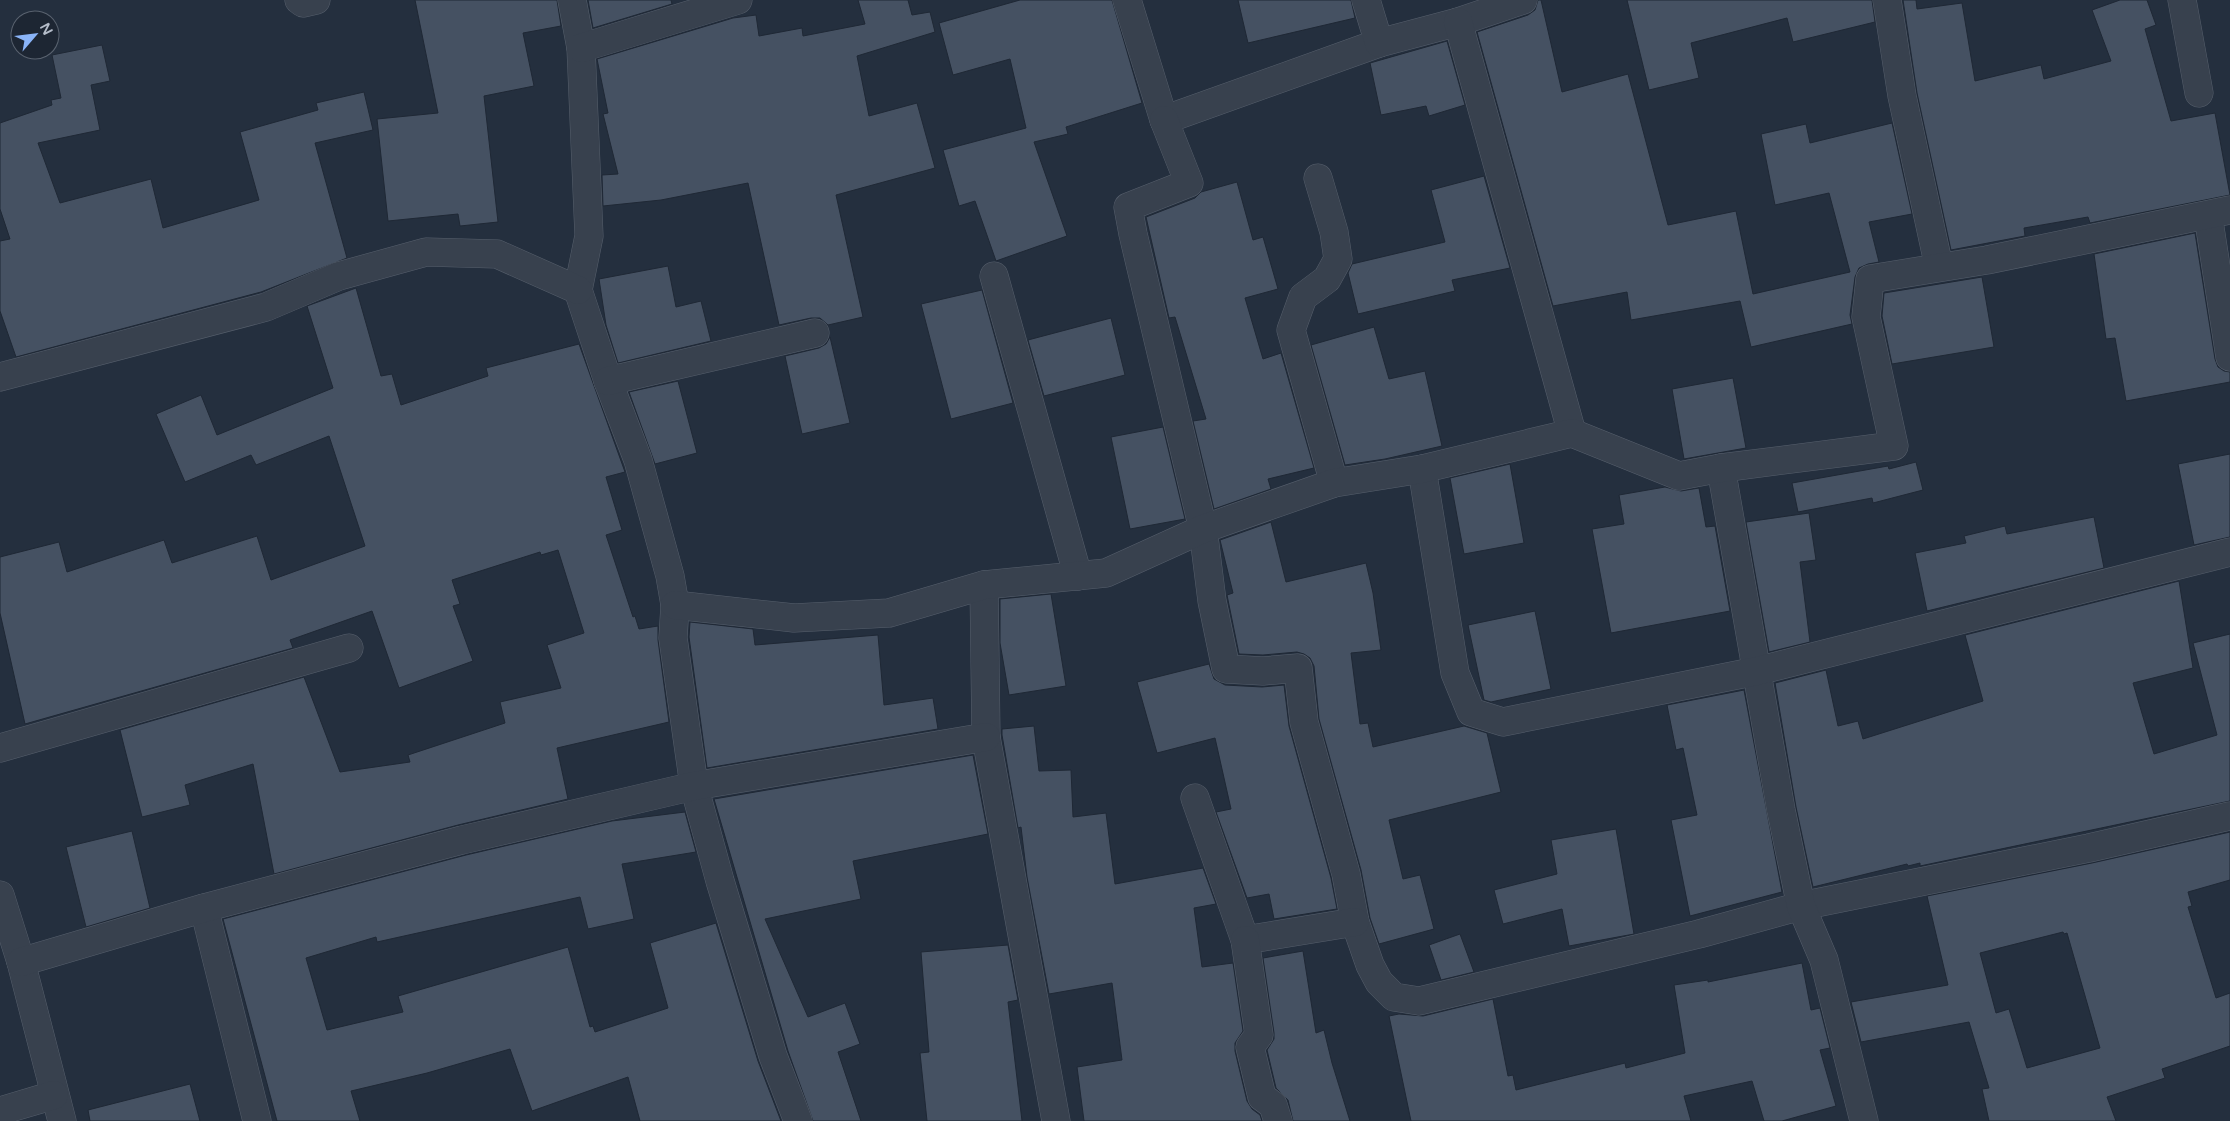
<svg xmlns="http://www.w3.org/2000/svg" width="2230" height="1121" font-family="'Varela Round',sans-serif">
  <rect width="100%" height="100%" fill="#242f3e"/>
  <g fill="#455162" stroke="#1f2835" fill-rule="evenodd">
    <path d="M415,0H557L561,26L523,33L534,86L484,96L498,222L460,226L458,214L388,221L377,119L438,113Z"/>
    <path d="M588,0H671L672,4L593,28Z"/>
    <path d="M858,0H908L912,15L930,12L935,32L857,56L869,116L917,103L935,168L836,195L863,317L828,325L820,318H811L779,325L748,183L661,200L603,206L602,175L618,174L603,114L608,113L597,59L733,18L756,15L759,36L802,28L803,36L865,24Z"/>
    <path d="M1020,0H1112L1142,103L1066,127L1068,134L1034,142L1067,236L996,261L975,201L959,206L943,150L1026,128L1010,59L953,75L939,23Z"/>
    <path d="M1238,0H1351L1355,18L1248,43Z"/>
    <path d="M1538,0H1541L1562,92L1628,74L1668,225L1736,211L1753,294L1850,272L1829,193L1775,205L1761,134L1806,124L1810,143L1892,123L1912,214L1869,222L1879,262L1868,264L1859,268L1855,277L1850,315L1852,324L1751,347L1740,301L1631,320L1627,292L1553,306L1477,32L1528,15L1535,10Z"/>
    <path d="M1627,0H1872L1875,22L1793,42L1787,18L1691,43L1699,78L1649,90Z"/>
    <path d="M1903,0H1916L1917,9L1962,3L1975,81L2041,65L2044,79L2111,61L2092,10L2120,0H2147L2156,25L2145,29L2171,121L2215,113L2230,195L2090,223L2088,217L2024,228L2025,236L1951,250L1917,93Z"/>
    <path d="M1447,41L1465,105L1429,116L1426,106L1381,115L1370,63Z"/>
    <path d="M102,45L110,81L91,85L100,130L38,143L60,203L151,179L163,228L259,200L240,132L318,110L316,103L364,92L373,130L315,143L347,258L261,292L16,357L0,311V241L10,239L0,209V123L52,105L51,100L61,98L52,55Z"/>
    <path d="M1484,176L1510,268L1452,280L1455,291L1358,314L1348,273L1352,264L1445,242L1431,190Z"/>
    <path d="M1237,182L1253,240L1263,237L1278,289L1245,298L1263,359L1281,353L1314,468L1268,479L1271,489L1214,509L1193,421L1206,419L1175,317L1169,318L1146,217L1195,198L1201,192Z"/>
    <path d="M2195,233L2215,359L2218,367L2224,371L2230,372V382L2126,401L2115,338L2106,339L2094,254Z"/>
    <path d="M668,266L676,307L701,301L711,341L618,363L606,325L599,279Z"/>
    <path d="M1982,277L1994,347L1892,364L1882,316L1884,293Z"/>
    <path d="M356,288L381,376L392,374L401,405L488,376L486,368L579,344L625,472L606,477L622,530L606,535L633,617L635,616L639,629L658,626V640L669,722L557,748L568,799L458,825L274,874L253,764L185,785L190,805L142,817L120,730L304,677L340,772L410,762L408,755L505,723L500,702L561,688L547,645L584,633L558,550L541,555L540,552L452,580L460,604L453,606L473,661L399,688L372,611L290,640L293,648L25,724L0,613V557L59,542L67,572L164,540L172,563L257,536L271,580L365,546L329,436L256,465L251,455L185,482L156,414L201,395L217,435L333,388L307,306Z"/>
    <path d="M982,290L1013,403L951,419L921,304Z"/>
    <path d="M1111,318L1125,375L1044,396L1028,340Z"/>
    <path d="M1374,327L1389,379L1425,371L1442,446L1385,459L1345,465L1311,345Z"/>
    <path d="M830,337L850,423L802,434L785,356L819,348L826,344Z"/>
    <path d="M1733,378L1746,448L1684,459L1672,389Z"/>
    <path d="M678,381L697,453L655,464L629,392Z"/>
    <path d="M1163,427L1185,519L1130,529L1111,437Z"/>
    <path d="M2230,454V537L2194,545L2178,464Z"/>
    <path d="M1916,462L1923,490L1873,503L1872,498L1798,512L1792,483L1888,466L1889,469Z"/>
    <path d="M1510,464L1524,543L1464,554L1450,478Z"/>
    <path d="M1665,487L1681,491L1699,488L1706,527L1715,526L1730,611L1611,633L1592,529L1624,524L1619,495Z"/>
    <path d="M1809,513L1816,560L1800,562L1810,642L1769,652L1746,522Z"/>
    <path d="M2094,517L2104,568L1927,611L1915,553L1966,543L1964,536L2005,526L2007,534Z"/>
    <path d="M1271,522L1286,582L1366,563L1373,593L1381,650L1351,653L1360,724L1368,723L1373,747L1464,726L1487,733L1501,792L1389,820L1403,879L1420,875L1434,929L1379,944L1370,918L1361,870L1319,719L1314,666L1310,658L1304,654L1297,652L1263,655L1239,654L1227,595L1233,593L1220,540Z"/>
    <path d="M2179,581L2193,668L2133,683L2154,754L2217,735L2193,643L2230,634V801L1920,866V863L1908,866L1907,864L1813,887L1796,807L1775,683L1826,670L1838,726L1858,721L1863,739L1983,701L1965,635Z"/>
    <path d="M1051,594L1066,686L1009,695L1000,643V599Z"/>
    <path d="M1535,611L1551,689L1491,702L1484,700L1468,625Z"/>
    <path d="M690,622L753,629L755,645L878,635L884,705L933,698L938,729L707,768L689,637Z"/>
    <path d="M1209,664L1214,679L1225,685L1262,687L1284,685L1289,726L1331,878L1337,909L1274,919L1269,894L1247,898L1216,812L1231,809L1215,738L1157,753L1137,682Z"/>
    <path d="M1744,690L1782,892L1690,916L1671,820L1697,815L1683,748L1676,750L1667,705Z"/>
    <path d="M1034,726L1039,771L1071,770L1073,817L1106,813L1115,884L1203,868L1216,904L1194,908L1202,967L1233,963L1243,1031L1235,1043V1051L1247,1101L1252,1109L1260,1115L1262,1121H1084L1077,1067L1122,1060L1112,983L1049,994L1027,877L1021,827L1018,828L1002,735V729Z"/>
    <path d="M973,755L988,834L853,861L861,899L765,919L808,1017L845,1003L860,1044L838,1052L861,1121H813L788,1051L714,799Z"/>
    <path d="M685,812L696,852L622,864L634,919L588,929L580,897L377,942L376,937L306,958L327,1030L403,1012L398,996L568,947L590,1027L593,1026L595,1032L668,1008L650,943L716,923L758,1061L781,1121H640L628,1077L532,1111L510,1049L427,1073L351,1091L360,1121H277L223,919L466,855L612,821Z"/>
    <path d="M1616,829L1634,934L1569,946L1562,909L1503,924L1494,890L1557,874L1551,840Z"/>
    <path d="M132,831L150,908L86,927L66,847Z"/>
    <path d="M2230,832V880L2188,892L2192,906L2188,907L2216,998L2230,993V1046L2162,1069L2165,1078L2107,1097L2116,1121H1989L1982,1089L1989,1088L1969,1022L1861,1042L1851,1002L1948,985L1927,896L2092,863ZM2063,932L2064,934L2067,933L2100,1048L2027,1068L2009,1009L1996,1013L1980,953Z"/>
    <path d="M1460,934L1474,972L1441,980L1429,945Z"/>
    <path d="M1008,945L1018,1000L1008,1002L1022,1121H927L920,1053L929,1052L921,952Z"/>
    <path d="M1303,951L1316,1033L1324,1030L1332,1063L1350,1121H1293L1288,1100L1276,1088L1267,1050L1274,1039V1033L1263,958Z"/>
    <path d="M1802,963L1811,1010L1820,1008L1830,1048L1820,1050L1836,1106L1782,1121H1764L1752,1081L1684,1096L1691,1121H1411L1389,1016L1399,1014L1423,1016L1493,999L1508,1076L1513,1075L1516,1090L1625,1063L1626,1068L1685,1053L1674,985L1708,980V982Z"/>
    <path d="M190,1084L200,1121H90L88,1110Z"/>
  </g>
  <g fill="none" stroke-linecap="round" stroke-linejoin="round">
    <defs>
      <g id="minor">
        <path d="M299,0L303,3L316,0"/>
        <path d="M572,0L581,48L589,236L578,290L608,381L638,460L670,576L675,605L673,638L694,786L720,881L773,1056L798,1121"/>
        <path d="M1127,0L1164,120L1379,43"/>
        <path d="M1366,0L1379,43L1458,22L1523,0"/>
        <path d="M1887,0L1902,96L1939,267"/>
        <path d="M2182,0L2199,93"/>
        <path d="M1458,22L1572,433"/>
        <path d="M581,48L738,0"/>
        <path d="M1164,120L1189,183L1128,207L1133,234L1203,529L1212,601L1226,669L1263,671L1298,668L1304,722L1346,874L1355,922L1370,965L1379,982L1394,997L1419,1001L1699,934L1801,906L2089,848L2230,816"/>
        <path d="M1318,178L1334,232L1338,259L1327,279L1303,297L1291,330L1334,483"/>
        <path d="M2208,215L2230,357"/>
        <path d="M994,276L1078,576"/>
        <path d="M0,377L266,307L339,276L426,252L497,254L578,290"/>
        <path d="M608,381L815,333"/>
        <path d="M1721,468L1781,810L1801,906L1824,960L1864,1121"/>
        <path d="M1422,469L1455,673L1471,712L1503,722L1757,671L2230,552"/>
        <path d="M984,585L986,737L1056,1121"/>
        <path d="M675,605L794,618L889,613L984,585L1106,573L1203,529L1334,483L1422,469L1572,433L1679,476L1721,468L1894,446L1866,317L1870,279L1987,260L2230,210"/>
        <path d="M0,748L349,648"/>
        <path d="M1195,798L1245,940L1355,922"/>
        <path d="M0,895L21,962L62,1121"/>
        <path d="M204,908L257,1121"/>
        <path d="M1245,940L1259,1035L1250,1047L1262,1097L1273,1105L1278,1121"/>
        <path d="M21,962L204,908L462,840L694,786L986,737"/>
        <path d="M0,1111L54,1095"/>
      </g>
    </defs>
    <use href="#minor" stroke="#565f6c" stroke-width="29"/>
    <use href="#minor" stroke="#38414e" stroke-width="28"/>
  </g>
  <g transform="translate(35 35) rotate(62)"><circle r="24" fill="#1d2633" stroke="#59626f"/>
  <path d="M0-4L9 19L0 12L-9 19Z" fill="#8ab4f8"/>
  <text y="-8" font-size="14" font-weight="bold" text-anchor="middle" fill="#b4bcc9">N</text>
  </g>
</svg>
